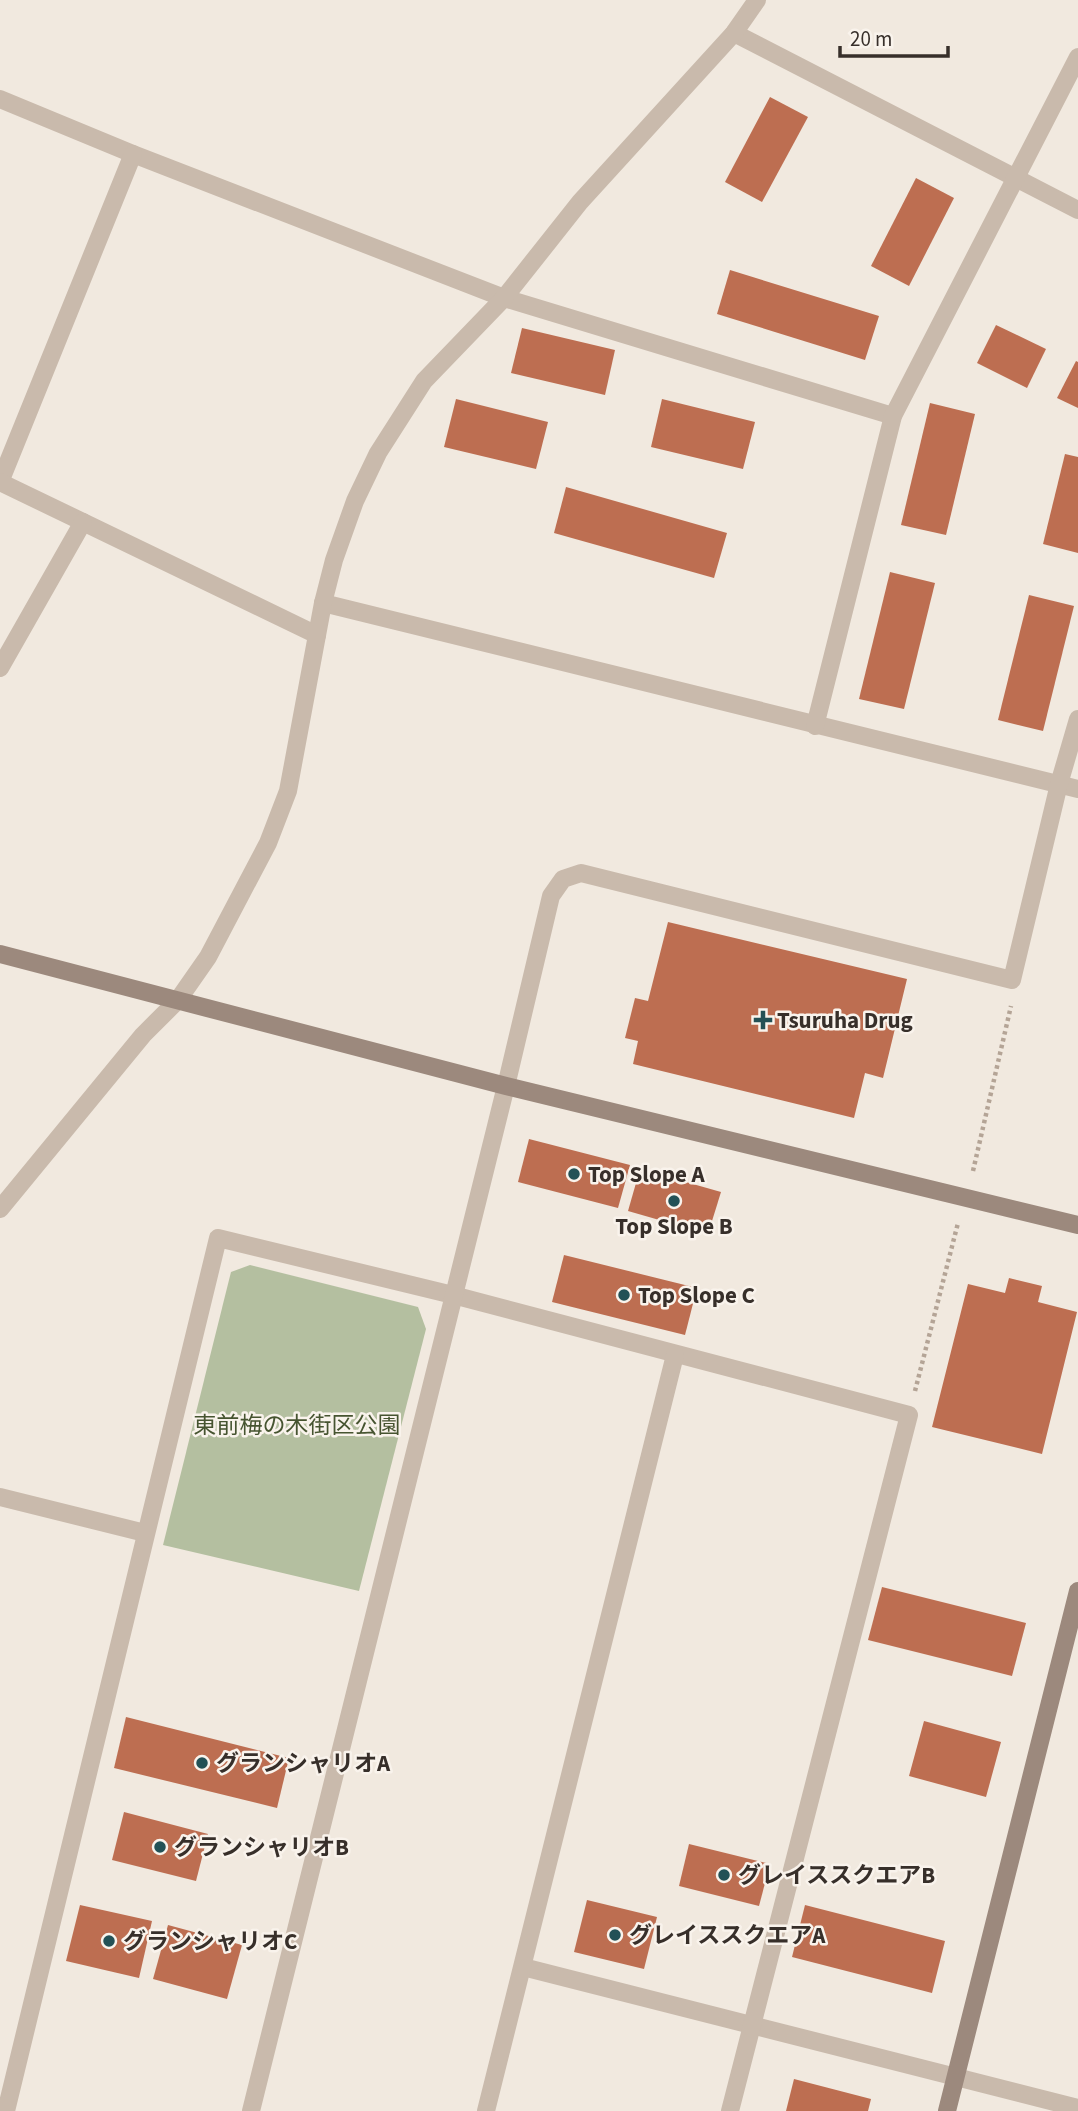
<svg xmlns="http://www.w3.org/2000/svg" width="1078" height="2111" font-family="'Source Sans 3','Noto Sans JP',sans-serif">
  <rect width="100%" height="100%" fill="#f1e9df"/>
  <path fill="#b4bfa0" d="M250,1265L418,1307L426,1329L359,1591L163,1545L231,1272Z"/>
  <g fill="#bd6e51">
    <path d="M770,97L808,117L762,202L725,182Z"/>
    <path d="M916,178L954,198L909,286L871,266Z"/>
    <path d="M730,270L879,316L865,360L717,314Z"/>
    <path d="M996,325L1046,349L1027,388L977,363Z"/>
    <path d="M522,328L615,350L605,395L511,373Z"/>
    <path d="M1076,361L1078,362V408L1057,398Z"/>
    <path d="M456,399L548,422L536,469L444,447Z"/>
    <path d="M662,399L755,422L743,469L651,447Z"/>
    <path d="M930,403L975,414L946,535L901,525Z"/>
    <path d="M1065,454L1078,457V553L1043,544Z"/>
    <path d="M566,487L727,533L714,578L554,533Z"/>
    <path d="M890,572L935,583L904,709L859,699Z"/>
    <path d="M1029,595L1074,606L1043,731L998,720Z"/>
    <path d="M668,922L907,979L883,1078L865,1073L854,1118L633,1064L638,1041L625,1038L635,998L648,1001Z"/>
    <path d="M529,1139L630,1165L618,1208L518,1182Z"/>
    <path d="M640,1169L721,1192L708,1234L628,1211Z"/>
    <path d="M564,1255L697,1288L685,1335L552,1302Z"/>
    <path d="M1009,1278L1042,1286L1038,1302L1077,1312L1042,1454L932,1427L968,1284L1005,1293Z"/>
    <path d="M882,1587L1026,1623L1012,1676L868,1640Z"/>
    <path d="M126,1717L289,1758L277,1808L114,1768Z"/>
    <path d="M924,1721L1001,1742L986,1797L909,1776Z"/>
    <path d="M124,1812L208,1834L196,1881L112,1860Z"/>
    <path d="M689,1844L770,1864L759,1906L679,1886Z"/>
    <path d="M587,1900L657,1917L644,1969L574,1952Z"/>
    <path d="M80,1905L152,1921L139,1978L66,1961Z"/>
    <path d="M805,1905L945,1941L932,1993L792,1957Z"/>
    <path d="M168,1925L242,1945L227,1999L153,1979Z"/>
    <path d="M794,2079L871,2099L868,2111H786Z"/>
  </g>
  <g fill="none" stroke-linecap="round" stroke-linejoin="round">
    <g stroke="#b4a496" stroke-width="4.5" stroke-dasharray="3.5 3.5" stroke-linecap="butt">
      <path d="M973,1171L1011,1006"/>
      <path d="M915,1391L958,1223"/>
    </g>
    <g stroke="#c9baac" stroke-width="18">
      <path d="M734,33L1078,210"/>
      <path d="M0,99L133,154L504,298L893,416"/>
      <path d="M0,482L133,154"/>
      <path d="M0,482L317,635"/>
      <path d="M323,603L1078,789"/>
      <path d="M0,668L83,522"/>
      <path d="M815,726L893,416L1078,57"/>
      <path d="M0,1209L143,1035L178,1000L208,957L268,843L288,791L323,603L334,560L355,501L378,453L424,381L504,298L580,202L734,33L757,0"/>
      <path d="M0,1497L145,1533"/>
      <path d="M523,1967L1078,2108"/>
      <path d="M6,2111L218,1238L453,1295L909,1415L730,2111"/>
      <path d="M251,2111L506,1086L551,896L563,879L581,873L1012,980L1059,784L1078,719"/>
      <path d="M486,2111L675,1355"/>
    </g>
    <g stroke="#9c897d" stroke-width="18">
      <path d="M0,954L506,1086L1078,1225"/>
      <path d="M947,2111L1078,1591"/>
    </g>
  </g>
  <g fill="#235156" stroke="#f9f3ec" stroke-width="2.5">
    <path d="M759.5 1009.5h7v7h7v7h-7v7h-7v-7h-7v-7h7z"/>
    <circle cx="574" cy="1174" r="7"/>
    <circle cx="674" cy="1201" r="7"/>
    <circle cx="624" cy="1295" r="7"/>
    <circle cx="202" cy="1763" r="7"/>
    <circle cx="160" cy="1847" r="7"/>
    <circle cx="724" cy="1875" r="7"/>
    <circle cx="615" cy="1935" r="7"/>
    <circle cx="109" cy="1941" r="7"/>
  </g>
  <g text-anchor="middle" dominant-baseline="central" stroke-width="5" stroke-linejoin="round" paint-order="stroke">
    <g font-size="23" font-weight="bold" fill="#372f2a" stroke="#f9f3ec" text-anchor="start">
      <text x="777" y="1020">Tsuruha Drug</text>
      <text x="588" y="1174">Top Slope A</text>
      <text x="674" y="1226" text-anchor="middle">Top Slope B</text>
      <text x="638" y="1295">Top Slope C</text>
      <text x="216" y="1763">グランシャリオA</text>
      <text x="174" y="1847">グランシャリオB</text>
      <text x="738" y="1875">グレイススクエアB</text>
      <text x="629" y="1935">グレイススクエアA</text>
      <text x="123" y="1941">グランシャリオC</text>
    </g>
    <g font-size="23" fill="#465430" stroke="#f9f3ec">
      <text x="297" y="1425">東前梅の木街区公園</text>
    </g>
  </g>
  <path d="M840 46v10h108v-10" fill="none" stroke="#372f2a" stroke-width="3.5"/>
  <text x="850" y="46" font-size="21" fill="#372f2a" stroke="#f9f3ec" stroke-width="5" paint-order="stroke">20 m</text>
</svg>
